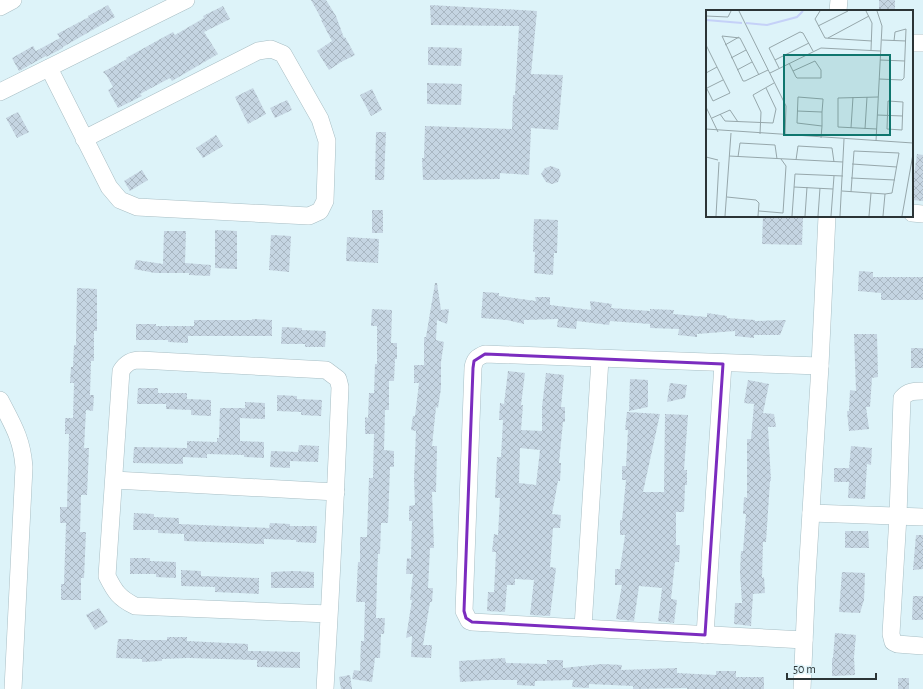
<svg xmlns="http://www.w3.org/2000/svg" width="923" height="689" font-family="'Alegreya Sans',sans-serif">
  <defs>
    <pattern id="building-cross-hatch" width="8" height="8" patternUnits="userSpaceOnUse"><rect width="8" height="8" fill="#c5d5e2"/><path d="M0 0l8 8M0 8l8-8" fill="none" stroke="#a9b7c2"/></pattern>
  </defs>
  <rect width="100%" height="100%" fill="#ddf3f9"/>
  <g fill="url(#building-cross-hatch)" fill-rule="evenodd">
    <path d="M311,0H326L336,16L344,38L345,37L355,55L341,62L329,70L317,51L332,41L321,20H322Z"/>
    <rect x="879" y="0" width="16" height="11"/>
    <path d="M108,5L115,17L63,47V48L46,57V56L19,71L12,58L33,46L36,51L60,38L57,34L89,17L88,16Z"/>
    <path d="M430,5L537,11L531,74L563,75L558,130L531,128L529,175L500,173V179L423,180L422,158H424L425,126L512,129L513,95H515L519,26L431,25Z"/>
    <path d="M223,6L230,19L204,32L218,54L172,81L170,78L140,94L142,96L118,108L108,90L113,87L107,76L103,72L127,59L126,58L173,32L175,35L204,18L203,16Z"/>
    <path d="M428,47L462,48L461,66L428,65Z"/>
    <path d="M427,83L462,84L461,105L427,104Z"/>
    <path d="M253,88L266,114L248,124L235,97Z"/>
    <path d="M372,89L382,110L371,116L360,95Z"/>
    <path d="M287,100L292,110L275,118L270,108Z"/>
    <path d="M18,112L29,132L17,138L6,118Z"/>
    <path d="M376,132H386L384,180H375Z"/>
    <path d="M216,135L223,146L203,158L196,148Z"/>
    <path d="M917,154L923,155V201L912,200V190Z"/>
    <path d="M551,166L559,169L561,174L558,182L552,184L546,182L541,174L545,168Z"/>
    <path d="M142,170L148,180L130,191L124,181Z"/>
    <rect x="372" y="210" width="11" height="23"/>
    <path d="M763,216H803L802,245L762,244Z"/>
    <path d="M534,219L558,220L557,253H554L553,275L534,273L535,252H533Z"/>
    <path d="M215,230L237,231V269L215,268Z"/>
    <path d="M164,231H186L185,263L211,265L210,276L189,275V273H155L134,269L136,260L163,264Z"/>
    <path d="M271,235L291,236L289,272L269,270Z"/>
    <path d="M347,237L379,239L378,263L346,261Z"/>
    <path d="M859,271L873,272V277H923V300H881V293L858,291Z"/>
    <path d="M435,283H437L441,310L449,309L447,324L437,320L436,340L444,342L441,362V388L438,408L436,407L432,446H437L436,492H432L434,548H430L428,588H433L432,602H430L423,645H432L431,658L411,657L412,636L406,638L412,600H410L413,574H406L407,558L411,559L412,521H409V506L415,505L414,478L416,431L411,430L413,416H415L419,383H414V365H424V337H426Z"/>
    <path d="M77,288L97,289V331H94V361H91L90,395H94L93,411L86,410L84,448H89L87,495H81L80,532H86L84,578H81V600H61V584H64L66,523H60V507H67L69,434H65V418H73L74,383H70L71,367H73L74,345H76Z"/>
    <path d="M483,292L499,293V296L536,301L535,297H550V305L591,310L590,301L612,304L611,308L650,311V309L674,310L673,314L707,317V313L727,316V318L755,320V321L786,320L780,335H754V338L735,336V331L697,334V337L678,335L679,329L650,328V324L610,321L609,325L577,321L576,329L557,327L558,319L524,320V324L507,320L481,318Z"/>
    <path d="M372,309L392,310L391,343H397V359H395L394,381H389V410H385L384,450L394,451V467H390L388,523H381L380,554H378L377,579L376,618H385L384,634H381L380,658H375L372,682L352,679L354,670L360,671L361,641H364L365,602H356L358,562H360V537H367L369,478H373L374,434H365V417L368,418L369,393H374L375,364H377V326H371Z"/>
    <path d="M252,319L272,320V336H188V343L168,342V340H136V324H156V326H194V320H252Z"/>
    <path d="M282,327L302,328V330L326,331L325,347H305V344H281Z"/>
    <path d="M854,334H877L878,377L872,378L870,407H866L869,429L849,431L847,411H849L850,390L856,391Z"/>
    <rect x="911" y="348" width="12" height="20"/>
    <path d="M508,371L525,373L521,405H523L521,430L542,431V407L546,373L564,375L561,407H565V422H563L559,463H561L560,481H558L552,514L561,515L560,528H553L550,567L556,568L550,616L530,615L534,580L515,579V585H507L505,612L487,611L488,592H494L496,552H492L494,534L498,535L500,498H495L497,457H501L503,420H499L500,403L504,404ZM520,448L540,450L536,485L519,483Z"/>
    <path d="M630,379L648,380V407L629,411Z"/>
    <path d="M748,380L769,384L763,413L774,414L776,427H768L771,481H770L766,542H763L762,578L764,577L765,593L753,594L751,626L734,624L735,603H742L740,573L741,551H743L746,514H743L744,497L747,498V439H751L754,404L744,403Z"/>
    <path d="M670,383L687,385L685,398L667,402Z"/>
    <path d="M138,388H158V393H187V399L211,400V416L191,415V410L166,409V404H137Z"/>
    <path d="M277,395L297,396V399L322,400L321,416L301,415V412L277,411Z"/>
    <path d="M245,402L265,403V419L240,418V441L264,442V458L244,457V455L207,454V458L183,457V464L133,463L134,447L187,448V441L217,442V438H219L220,408H245Z"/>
    <path d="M627,412L660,414L643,492H664L665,414L688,415L684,470H687V485H685L684,512H676V545H680L679,562H675L671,599L677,600L674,623L658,621L662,588L639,586L634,621L616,619L622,585H615V569H620L625,535H620V520H622L626,480H622V466H626L628,430H625Z"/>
    <path d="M299,445L319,446L318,462L290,461V468L270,467L271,451L298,452Z"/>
    <path d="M851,446L872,448L871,465L867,464L865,499L848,498L849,482H834V468H849Z"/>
    <path d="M134,513L154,514V517L179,518V524L269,528L270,523L290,524V526H317L316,543L296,542V540L264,539V544L184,541V534L158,533V530H133Z"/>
    <path d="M845,531H868L869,548H845Z"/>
    <path d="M916,535H923V569L913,570Z"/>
    <path d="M130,558H150V561L176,562V578L156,577V574H130Z"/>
    <path d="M181,570L201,571V576L259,578V594L215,592V587L181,586Z"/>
    <path d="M294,571L314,572V588H271V572Z"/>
    <path d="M842,572L865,573L864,600L860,613L839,612Z"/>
    <path d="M913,596H923V620H912Z"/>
    <path d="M99,608L108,622L95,630L86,615Z"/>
    <path d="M835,633L856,635L854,657L855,675L832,676V658H833Z"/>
    <path d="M167,637H187V641L248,644V651L300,652V668L257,667V660L188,658L162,659V661L142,662V659L116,658L118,639H133V640H167Z"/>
    <path d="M505,658L506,663L547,664V660H563V668L602,664L622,665L621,670L677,668V673L716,675V671H736V677H764V689H687V688L633,689V686L589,684V688L572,687L573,680L535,681V686L517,685V680H491L460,682L459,661Z"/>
    <path d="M350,675L352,689H341L339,677Z"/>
    <rect x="898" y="678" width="11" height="11"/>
  </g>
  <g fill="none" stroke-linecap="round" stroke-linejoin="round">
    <defs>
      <g id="minor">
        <path d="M0,7L13,0"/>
        <path d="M838,11L839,0"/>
        <path d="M912,43H923"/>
        <path d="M49,68L109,187L120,200L137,207L309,216L320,211L325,201L327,141L320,119L283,54L271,49L258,51L84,139"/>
        <path d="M0,92L186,0"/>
        <path d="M912,213L923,214"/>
        <path d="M923,391C914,391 908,391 902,398L898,516L891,634L893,642L897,644L923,646"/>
        <path d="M0,400C13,425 22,439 24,467L13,689"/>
        <path d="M114,480L336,492"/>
        <path d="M811,513L923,517"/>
        <path d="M583,627L600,359"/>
        <path d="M705,635L723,364"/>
        <path d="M804,640L472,622L469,621L464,611L473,368C474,360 477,357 485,354L820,366"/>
        <path d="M325,689C331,588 336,487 340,387L338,379L326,370L140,360C131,360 126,363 121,371L107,576C115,592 119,598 135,606L329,614"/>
        <path d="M802,689L807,576L820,366L827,216"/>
      </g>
    </defs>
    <use href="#minor" stroke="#a8bec4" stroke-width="18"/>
    <use href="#minor" stroke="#fff" stroke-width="17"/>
  </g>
  <path fill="none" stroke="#7b2cbf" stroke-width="3" stroke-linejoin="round" d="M485,354L723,364L705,635L472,622L466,618L464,611L473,368L474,361Z"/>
  <g transform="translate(706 10)">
    <rect width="207" height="207" fill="#ddf3f9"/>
    <path fill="none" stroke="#c5d1f8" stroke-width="2" d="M0,10L36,13M40,13L61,15L91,7L97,1"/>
    <path fill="none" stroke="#96a7ab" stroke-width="1" d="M33,1L80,96L79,125M114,1L109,9L119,28L166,31M160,1L166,13L165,40M0,6L22,7L25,1M112,16L142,1M122,28L163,6M176,30L200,31M0,35L24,83L7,91L0,77M19,35L33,27M25,48L40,40M69,50L103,33M174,50L199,51M83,53L90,67L91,68H115V60L109,51L87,61M73,58L63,38L94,22L97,23L107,41M31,60L46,52M0,63L11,57M64,63L115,38L175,41M53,65L34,28L16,26L37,71H39L62,60M173,69L196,70L198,68L200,19L189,22L188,31M1,78L17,70M182,91L197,92L196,120L181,119ZM0,97L12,122M91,101L116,102M14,104L19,111L67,113L70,99L60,78M171,105L197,106M6,108L24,100L32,112M145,118L147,87M0,119L207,133M159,119L161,87M171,119L132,117V88L172,87M54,124L55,102L47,85L68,73M115,128L116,116V102L117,90V89L92,87L91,113L116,116M170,131L176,16L171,1M23,146L137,152M0,147L12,150M32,147L34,133L69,135L71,149M90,150L92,136L126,138L128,152M146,154L191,157M145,168L189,170M88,177L127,179M136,181L179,184L186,183L193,143L148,141L145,182M21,187L50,190L53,193L52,206M53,201L77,203L80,156L75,149M10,206L13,152M19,206L25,123M86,206L89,164L137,166M99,206L101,177M112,206L114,178M125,206L128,166M134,206L138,129M163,206L165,183M177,206L179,184M196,206L207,144"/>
    <path fill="#0f766e" fill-opacity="0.15" stroke="#0f766e" stroke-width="2" d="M78,45H184V125H78Z"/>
    <rect width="207" height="207" fill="none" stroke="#2b3436" stroke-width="2"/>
  </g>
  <path d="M787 673v6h89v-6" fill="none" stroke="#2b3436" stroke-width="2"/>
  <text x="793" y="673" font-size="12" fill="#2b3436" stroke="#ddf3f9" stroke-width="3" paint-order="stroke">50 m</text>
</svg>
